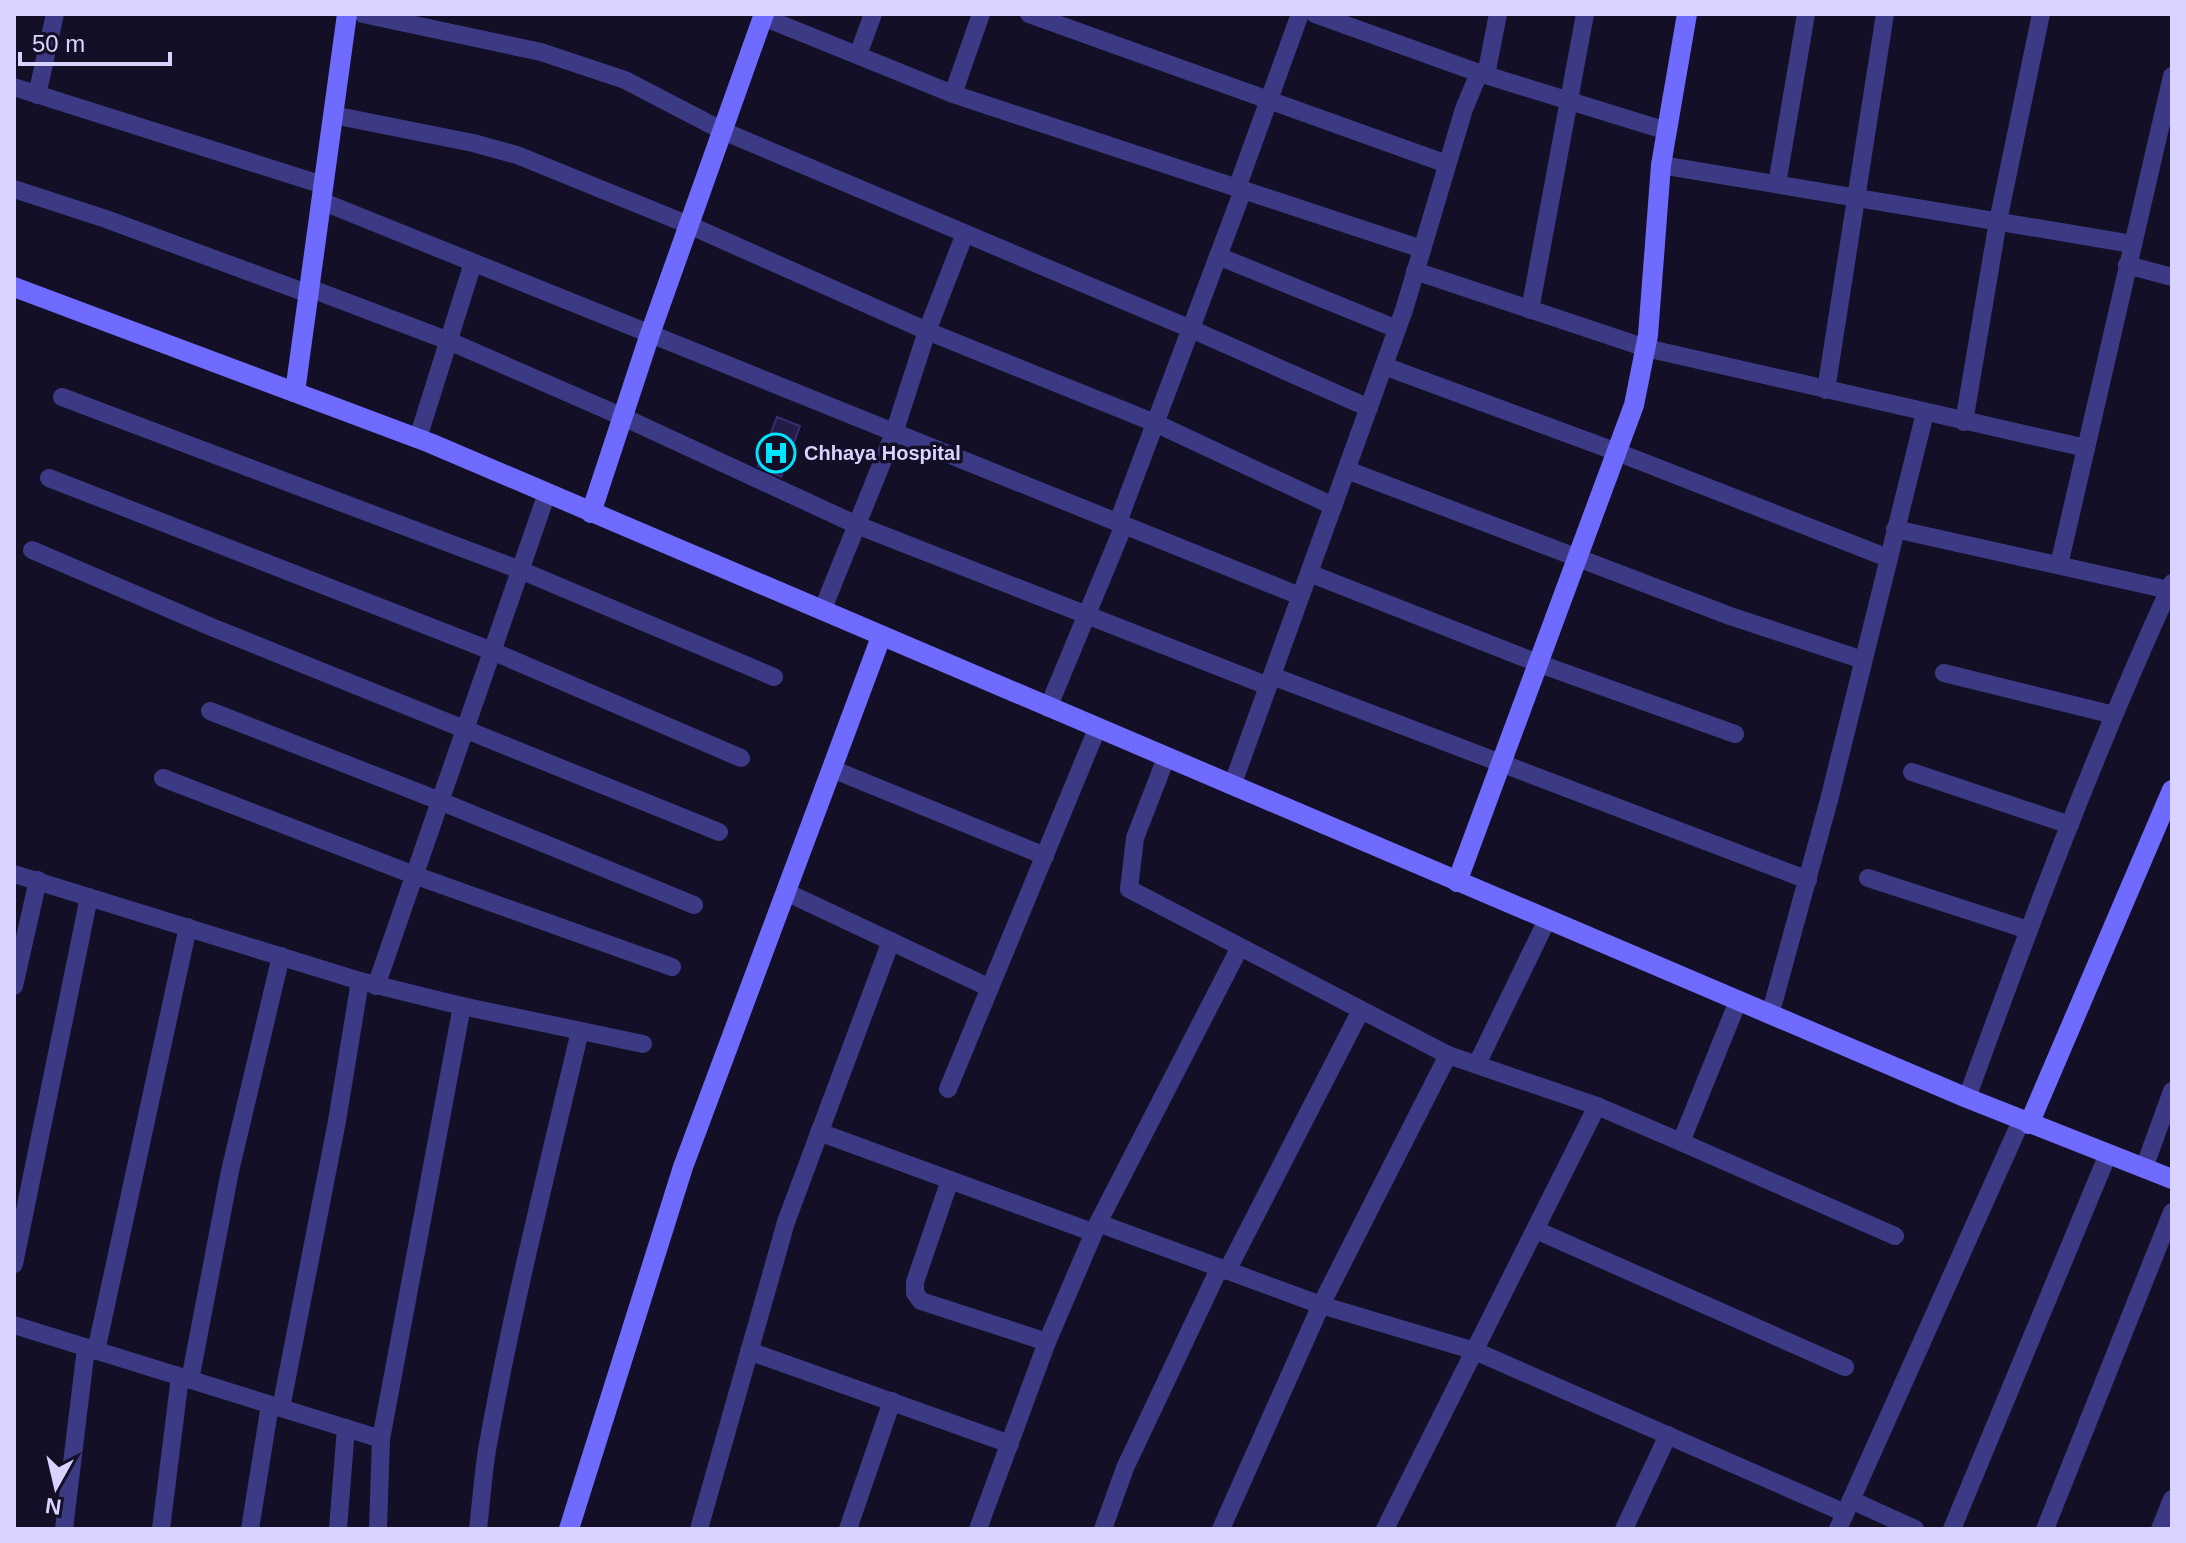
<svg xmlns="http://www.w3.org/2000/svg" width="2186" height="1543" font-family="Arial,sans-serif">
  <rect width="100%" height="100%" fill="#130f26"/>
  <path fill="#241b47" stroke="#3b2d73" stroke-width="2" d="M777,417L800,426L781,477L758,466Z"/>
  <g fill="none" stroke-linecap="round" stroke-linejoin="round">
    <g stroke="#3d3a85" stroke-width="18">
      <path d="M363,14L541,52L625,80L723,131L1191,329L1369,408"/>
      <path d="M1029,14L1447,164"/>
      <path d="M1315,14L1479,73L1667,131"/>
      <path d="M763,17L953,94L1422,249"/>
      <path d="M858,55L873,14"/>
      <path d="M1486,75L1498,14"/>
      <path d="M14,87L323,185"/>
      <path d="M953,94L981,14"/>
      <path d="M37,95L55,14"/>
      <path d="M333,115L473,143L517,155L689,225L927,331L1155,423L1333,506"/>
      <path d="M1661,165L2132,244"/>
      <path d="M1777,184L1806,14"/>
      <path d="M1237,188L1300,14"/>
      <path d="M14,189L106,219L309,294"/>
      <path d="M321,201L1300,596"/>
      <path d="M1218,256L1397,329"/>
      <path d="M2127,265L2172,277"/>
      <path d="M1415,271L1646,348L2086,448"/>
      <path d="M309,288L449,341L623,417L857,525L1268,686"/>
      <path d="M1530,310L1585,14"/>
      <path d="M1384,366L1617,452L1888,558"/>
      <path d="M1826,390L1885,14"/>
      <path d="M62,397L520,570L774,677"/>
      <path d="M1964,422L1998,221L2041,14"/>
      <path d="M418,438L473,263"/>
      <path d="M1347,470L1730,616L1863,660"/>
      <path d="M49,478L492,651L741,758"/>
      <path d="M1118,522L1243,190"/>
      <path d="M1895,529L2169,590"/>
      <path d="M32,550L209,626L719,832"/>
      <path d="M2059,565L2172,76"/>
      <path d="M1309,573L1540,664L1735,734"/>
      <path d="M822,611L894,433L927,331L964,236"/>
      <path d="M1944,673L2114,715"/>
      <path d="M1272,676L1808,880"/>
      <path d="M1048,708L1124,525"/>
      <path d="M210,711L440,801L694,905"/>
      <path d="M1166,758L1135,838L1129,889L1448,1055"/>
      <path d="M832,769L1045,856"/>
      <path d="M1912,772L2070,825"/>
      <path d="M163,778L414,875L672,967"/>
      <path d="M1232,786L1404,310L1464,109L1479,73"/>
      <path d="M14,874L360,981L462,1006L381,1439L378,1529"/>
      <path d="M1868,878L2028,930"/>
      <path d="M786,892L990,988"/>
      <path d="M1240,947L1098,1223L1321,1305L1475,1351L1845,1513"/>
      <path d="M14,986L38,880"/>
      <path d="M376,986L547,493"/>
      <path d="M462,1006L643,1044"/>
      <path d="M1770,1015L1829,800L1925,413"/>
      <path d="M1477,1064L1547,920"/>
      <path d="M948,1089L1097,729"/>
      <path d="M1967,1098C2030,924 2095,751 2172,583"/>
      <path d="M819,1132L1092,1232"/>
      <path d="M1681,1142L1895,1236"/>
      <path d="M2144,1168L2172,1091"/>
      <path d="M950,1180L915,1282V1293L921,1301L1047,1342"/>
      <path d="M1536,1230L1845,1367"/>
      <path d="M14,1264L89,897"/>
      <path d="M1227,1271L1361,1010"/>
      <path d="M14,1325L381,1439"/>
      <path d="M96,1351L188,927"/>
      <path d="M749,1351L1010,1444"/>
      <path d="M190,1380L230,1171L281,956"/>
      <path d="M281,1408L337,1121L360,981"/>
      <path d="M1851,1500L1915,1529"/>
      <path d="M64,1529L86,1348"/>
      <path d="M161,1529L180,1377"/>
      <path d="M250,1529L270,1405"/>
      <path d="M338,1529L346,1428"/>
      <path d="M478,1529C481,1503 483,1476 487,1450C512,1309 547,1170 580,1031"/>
      <path d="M699,1529L786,1222L891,941"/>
      <path d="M848,1529L892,1401"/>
      <path d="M978,1529L1047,1342L1098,1223"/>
      <path d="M1103,1529L1125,1468L1219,1269"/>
      <path d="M1221,1529L1321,1305L1448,1055L1597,1106L1681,1142L1738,1001"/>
      <path d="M1385,1529L1597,1106"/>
      <path d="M1624,1529L1668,1435"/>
      <path d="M1838,1529L2021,1121"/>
      <path d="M1952,1529L2108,1154"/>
      <path d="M2045,1529L2172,1212"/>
      <path d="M2160,1529L2172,1499"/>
    </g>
    <g stroke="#6f6bff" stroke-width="20">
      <path d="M14,287L430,443L1967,1098L2172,1179"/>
      <path d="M295,392L347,14"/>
      <path d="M591,513L650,334L764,14"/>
      <path d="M1457,882L1634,405L1648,335L1661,165L1687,14"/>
      <path d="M2029,1124L2172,790"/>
      <path d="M569,1529L683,1167L881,637"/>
    </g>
  </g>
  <defs>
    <symbol id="hospital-ring" viewBox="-11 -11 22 22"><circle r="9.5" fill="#130f26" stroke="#00e5ff" stroke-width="1.5"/><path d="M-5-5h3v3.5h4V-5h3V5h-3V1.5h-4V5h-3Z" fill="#00e5ff"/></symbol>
  </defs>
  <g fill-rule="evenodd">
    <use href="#hospital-ring" x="754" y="431" width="44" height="44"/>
  </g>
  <g text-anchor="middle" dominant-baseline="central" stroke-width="7" stroke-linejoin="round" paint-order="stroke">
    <g font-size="20" font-weight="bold" fill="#d9d4ff" stroke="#130f26" text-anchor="start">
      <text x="804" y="453">Chhaya Hospital</text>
    </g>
  </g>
  <rect width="2186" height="1543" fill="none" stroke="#d9d4ff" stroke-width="32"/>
  <g transform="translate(56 1487) rotate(188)" stroke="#130f26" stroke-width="6" paint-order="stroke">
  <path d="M0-6L14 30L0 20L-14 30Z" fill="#d9d4ff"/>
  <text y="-12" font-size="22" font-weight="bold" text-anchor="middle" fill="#d9d4ff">N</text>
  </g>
  <path d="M20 52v12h150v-12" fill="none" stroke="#d9d4ff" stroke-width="4"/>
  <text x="32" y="52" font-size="24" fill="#d9d4ff" stroke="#130f26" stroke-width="6" paint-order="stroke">50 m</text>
</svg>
